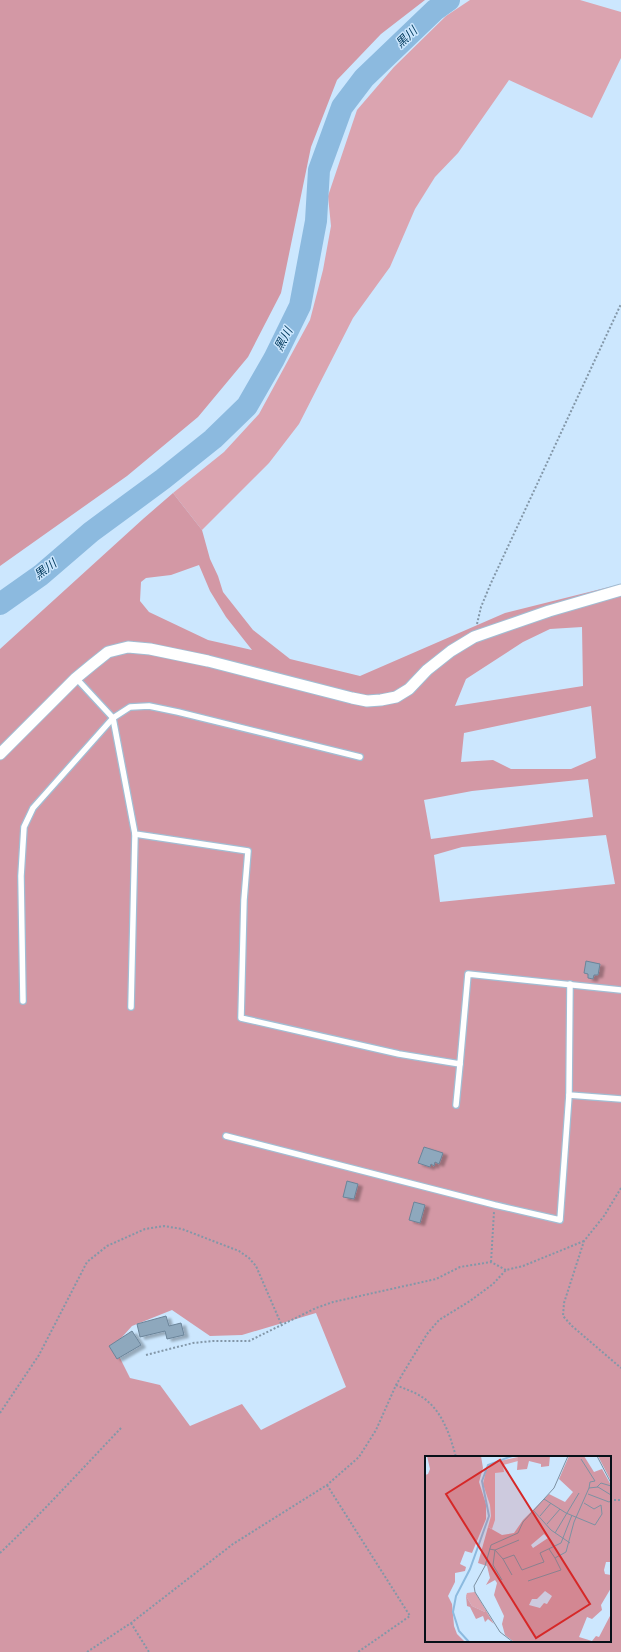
<svg xmlns="http://www.w3.org/2000/svg" width="621" height="1652" font-family="'Libre Baskerville','Noto Sans JP',serif">
  <defs>
    <filter id="shadow"><feDropShadow dx="4.5" dy="2.5" stdDeviation="1" flood-color="#0004"/></filter>
  </defs>
  <rect width="100%" height="100%" fill="#cce7fe"/>
  <path fill="#dba4b0" d="M470,0H580L621,12V58L592,118L509,80L458,153L435,177L415,209L390,267L353,318L299,424L269,463L202,530L173,493L224,452L259,414L310,320L323,270L331,226L328,196L357,110L394,67L446,16Z"/>
  <g fill="#d398a5" fill-rule="evenodd">
    <path d="M0,0H425L381,34L337,80L311,147L281,293L248,357L198,417L127,476L0,566Z"/>
    <path d="M173,493L202,530L210,559L218,576L223,592L253,630L290,659L360,676L505,613L621,584V1652H0V649L143,519ZM199,565L210,591L226,617L252,650L208,640L149,612L140,601L141,582L146,578L171,575ZM582,627L583,686L455,706L466,679L523,642L550,629ZM591,706L596,758L571,769H511L493,760L461,762L464,733ZM588,779L593,817L431,839L424,800L472,791ZM606,835L615,884L440,902L434,855L462,847ZM172,1310L210,1336L242,1335L316,1313L346,1387L261,1430L242,1404L190,1426L160,1385L130,1378L114,1346L132,1326ZM426,1457H610V1641H426Z"/>
  </g>
  <g fill="none" stroke-linecap="round" stroke-linejoin="round">
    <path stroke="#8cbadf" stroke-width="22" d="M0,604L41,575L91,532L163,479L213,439L247,406L274,359L300,306L316,221L319,170L342,107L364,78L435,10L449,0"/>
  </g>
  <g fill="#8ea8bd" stroke="#6b8499" filter="url(#shadow)">
    <path d="M586,961L600,964L598,975H594L593,979L588,978V974L584,973Z"/>
    <path d="M424,1147L443,1153L439,1164L435,1162L434,1166L431,1164L430,1167L418,1163Z"/>
    <path d="M347,1181L358,1184L354,1199L343,1197Z"/>
    <path d="M414,1202L425,1205L420,1223L409,1220Z"/>
    <path d="M166,1316L169,1326L181,1323L184,1335L167,1339L165,1331L140,1337L137,1324Z"/>
    <path d="M132,1331L141,1345L117,1359L109,1346Z"/>
  </g>
  <g fill="none" stroke-linecap="round" stroke-linejoin="round">
    <defs>
      <g id="lane">
        <path d="M76,678L113,718L135,834L248,851L244,900L241,1018L399,1054L460,1064L468,974L621,990"/>
        <path d="M570,984L569,1095L621,1099"/>
        <path d="M23,1001L21,876L24,827L33,808L113,718L130,707L149,706L178,712L360,757"/>
        <path d="M131,1007L135,834"/>
        <path d="M456,1105L460,1064"/>
        <path d="M226,1136L495,1205L560,1220L569,1095"/>
      </g>
      <path id="street" d="M0,754L76,678L93,664L108,652L128,647L150,649L208,661L352,698L367,701L381,700L396,697L409,689L427,670L451,651L474,637L549,611L621,590"/>
    </defs>
    <use href="#lane" stroke="#a2bdd3" stroke-width="8"/>
    <use href="#street" stroke="#a2bdd3" stroke-width="13"/>
    <g stroke="#8397a8" stroke-width="2" stroke-dasharray="2 2" stroke-linecap="butt">
      <path d="M477,624L481,607L491,583L621,304"/>
      <path d="M621,1188L604,1216L584,1241L564,1303L563,1316L572,1326L621,1368"/>
      <path d="M491,1262L494,1212"/>
      <path d="M146,1355L193,1343L213,1341H249L316,1308L333,1302L436,1279L460,1267L491,1262L506,1270"/>
      <path d="M396,1385C405,1389 415,1392 422,1397C442,1410 450,1435 456,1457"/>
      <path d="M0,1413L39,1355L87,1262L107,1246L145,1229L164,1226L182,1229L239,1251L249,1258L256,1266L282,1326"/>
      <path d="M327,1485L410,1616L358,1652"/>
      <path d="M610,1500H621"/>
      <path d="M0,1553C42,1513 81,1470 121,1428"/>
      <path d="M131,1623L149,1652"/>
      <path d="M87,1652L131,1623L233,1544L327,1485L359,1457L376,1430L396,1385L411,1360L427,1334L439,1320L470,1301L493,1284L506,1270L523,1266L584,1241"/>
    </g>
    <use href="#lane" stroke="#fff" stroke-width="5.5"/>
    <use href="#street" stroke="#fff" stroke-width="11"/>
  </g>
  <g text-anchor="middle" dominant-baseline="central" stroke-width="3" stroke-linejoin="round" paint-order="stroke">
    <g font-size="12" font-style="italic" fill="#00395d" stroke="#cce7fe">
      <text transform="translate(406 37) rotate(-44)">黒川</text>
      <text transform="translate(283 339) rotate(-62)">黒川</text>
      <text transform="translate(45 569) rotate(-37)">黒川</text>
    </g>
  </g>
  <g transform="translate(425 1456)">
    <rect width="186" height="186" fill="#cce7fe"/>
    <path d="M93,1V5L78,9L79,16L70,17V64L67,73L63,71L66,60L65,49L58,28L61,15L71,6ZM50,136L60,153V156L47,150L41,140L42,137Z" fill="#dba4b0"/>
    <path d="M2,0H56L58,12L54,26L61,48V63L47,97L40,95L35,108L41,111L40,115L30,117V126L23,140L27,148L29,170L32,178L40,186H0V19L3,18L5,13ZM125,0L124,10L116,11V8L104,5L102,13L92,14L93,1ZM144,0H159L169,16L177,13L186,29V106H181L179,114L180,118L186,119V132L176,149L177,154L167,163L162,161L154,181L167,185L171,180L174,181L186,158V186H89L80,179L77,168L79,160L69,139L72,127L70,124L61,129L65,122L62,110L53,107L63,71L77,79L89,77L98,64L124,38L140,46L148,36L134,23ZM119,78L123,82L108,92L106,89ZM120,135L127,140L122,148L119,147L115,152L104,149L107,143H112ZM173,0H186V25ZM41,140L47,150L60,156V153L69,168L63,163L60,166L58,160L51,163L45,151L42,150Z" fill="#d398a5" fill-rule="evenodd"/>
    <path fill="none" stroke="#8cbadf" stroke-width="2" d="M44,186L34,175L28,156L31,140L45,113L64,60L57,25L63,9L87,0"/>
    <path fill="none" stroke="#7d91a2" stroke-width="1" d="M172,0L186,27M156,3L170,25L165,26L164,32M172,31L176,27L186,30M163,38L184,46L186,45M119,43L141,57L170,69L177,58L176,49L169,53L159,47M108,54L126,74L145,87M115,60L126,47M122,68L135,53M130,77L154,37M64,93L70,94L78,103L89,99L97,114L113,108L119,106L115,97L136,87L147,59M124,93L130,102L141,96L149,66L164,32L173,31L186,39M78,103L87,119M77,124L68,109L70,94L94,84M103,125L136,114L130,102M88,186L75,176L50,136L49,130L60,110L66,89L93,77L98,66L129,32L143,0"/>
    <path fill="#d62828" fill-opacity="0.15" stroke="#d62828" stroke-width="2" d="M75,4L165,148L111,182L21,38Z"/>
    <rect width="186" height="186" fill="none" stroke="#071018" stroke-width="2"/>
  </g>
</svg>
